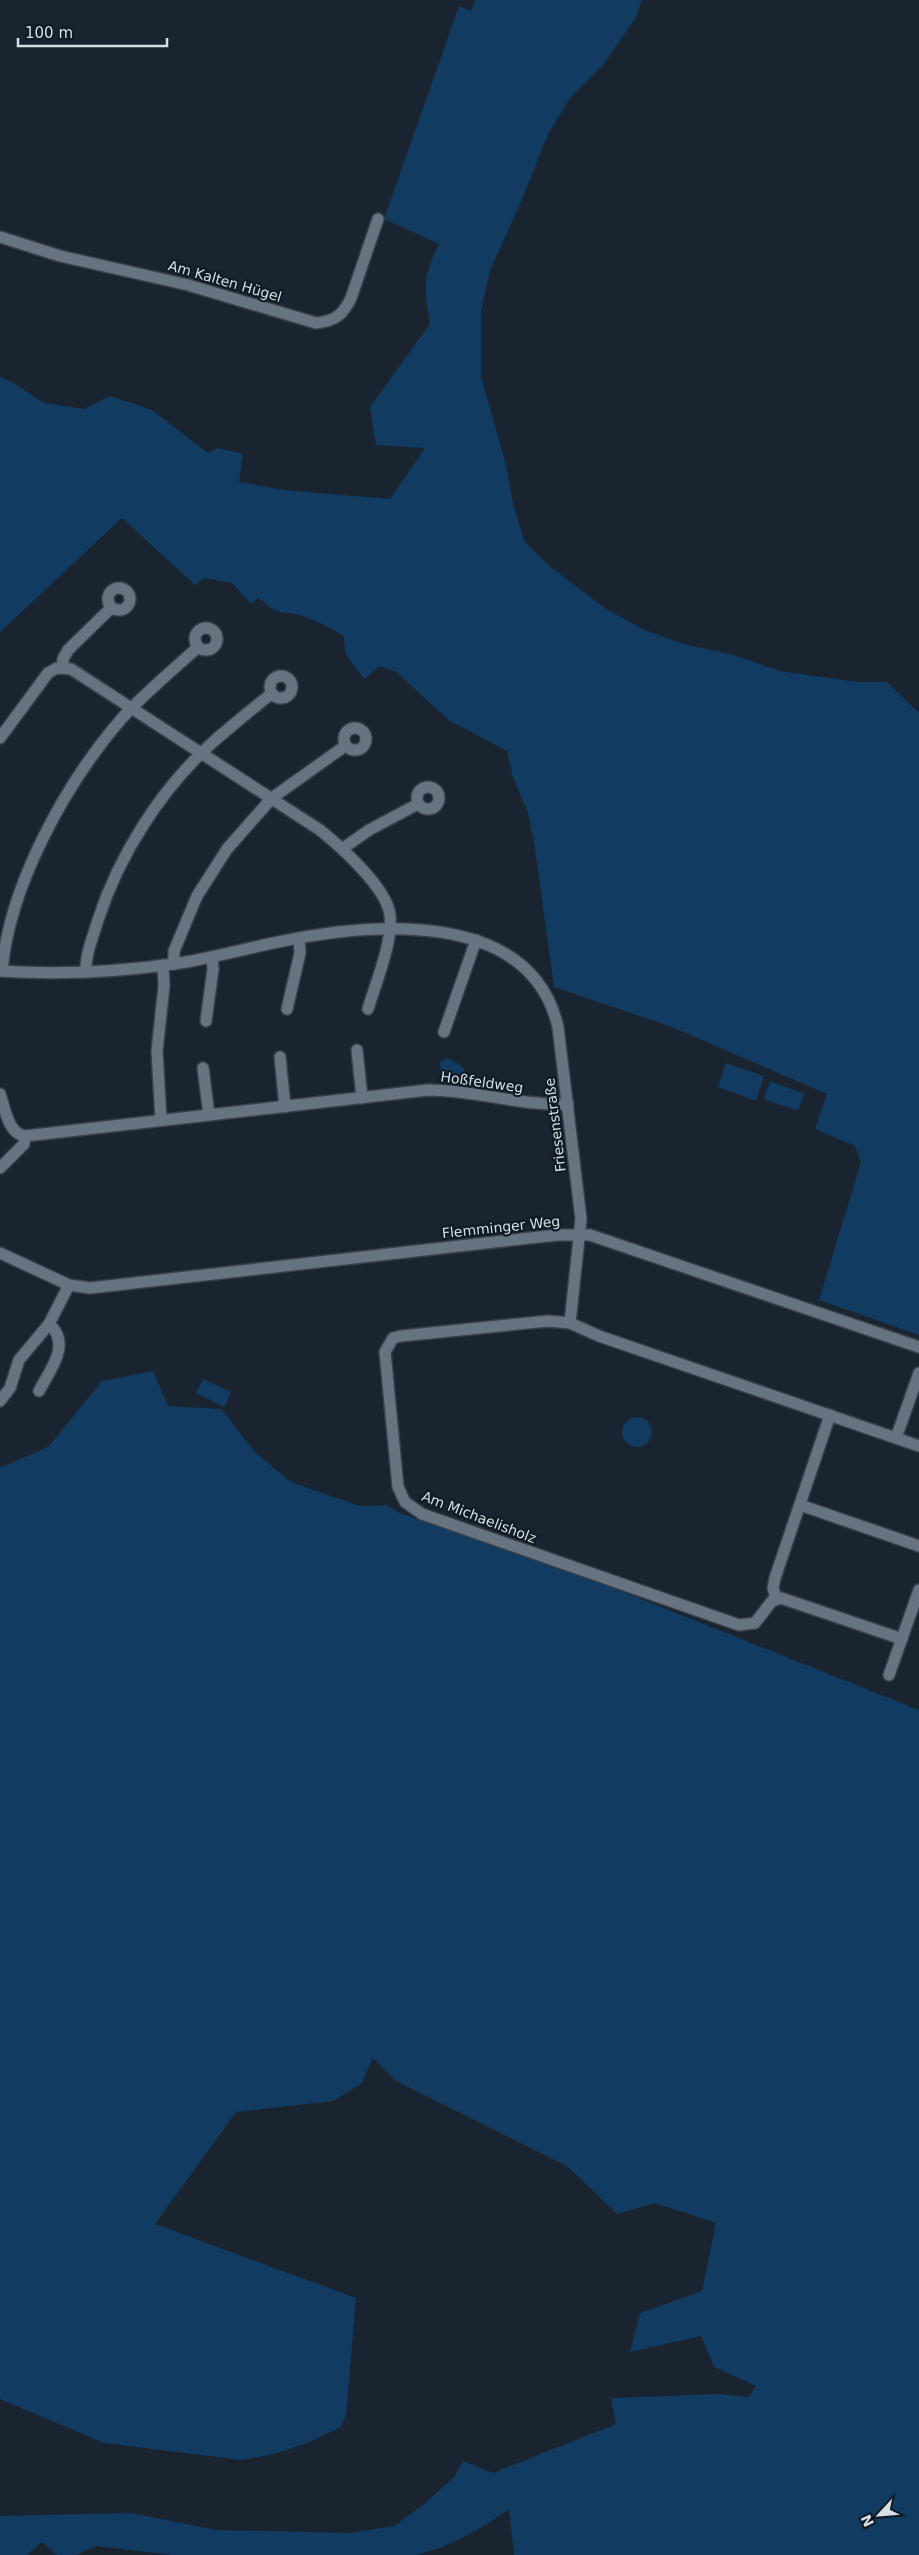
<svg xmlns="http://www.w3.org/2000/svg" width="919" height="2555" font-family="'DejaVu Sans',sans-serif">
  <rect width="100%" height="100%" fill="#1a2430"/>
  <g fill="#113b60">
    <path d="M475,0H642L636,17L604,64L570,98L547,136L524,195L490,271L481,310V376L506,465L513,503L524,541L552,568L606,609L645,630L683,644L730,654L780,671L858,682H887L919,713V1335L819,1300L861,1162L855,1146L815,1129L827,1094L672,1027L554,987L534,842L528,813L513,777L507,751L450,721L396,672L380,666L364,679L345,653L344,637C333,629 321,623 309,618C285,609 281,619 259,598L251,604L232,583L204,578L195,585L122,518L0,632V377L12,382L44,403L84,409L110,396L152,410L208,453L218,448L243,454L239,482L283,490L390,499L425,448L376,445L370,407L430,324C424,287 422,279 439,244L384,219L459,6L471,11Z"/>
    <path d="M447,1058C459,1064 467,1066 466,1080L459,1083L442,1082L440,1062Z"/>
    <path d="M726,1063L764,1076L756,1101L718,1087Z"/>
    <path d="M770,1081L804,1094L798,1111L764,1099Z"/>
    <path d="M153,1371L168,1406L221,1409L255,1452L291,1482L359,1506L386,1505L400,1513L616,1589L919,1710V2555H514L509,2509C481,2529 450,2547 416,2555H172L96,2546L76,2555H57L42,2542L27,2555H0V2516L131,2513L216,2530L351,2533L394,2526L423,2505L454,2477L463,2461L493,2473L616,2424L611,2398L719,2394L749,2397L756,2386L714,2367L701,2336L630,2352L640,2313L702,2291L716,2223L655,2203L617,2214L567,2166L396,2081L373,2058L361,2084L333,2101L236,2112L155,2224L356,2298L346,2415L341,2427L307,2443L274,2454L242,2460L104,2443L0,2399V1468L48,1447L102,1381Z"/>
    <path d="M203,1379L231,1392L224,1407L196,1393Z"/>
    <circle cx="637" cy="1432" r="15"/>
  </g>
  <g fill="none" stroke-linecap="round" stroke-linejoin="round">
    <defs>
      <g id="minor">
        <path d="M0,237L60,256L188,285L316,323C335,321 343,315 351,298L378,219"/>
        <circle cx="119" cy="599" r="11"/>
        <circle cx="206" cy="639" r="11"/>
        <path d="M63,668V659L68,650L111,608"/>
        <circle cx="281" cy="687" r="11"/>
        <circle cx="355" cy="739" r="11"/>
        <path d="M0,738L48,673L57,668L71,669L320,830C341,847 387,888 390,915C393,942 376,982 368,1009"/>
        <circle cx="428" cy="798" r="11"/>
        <path d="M342,849L369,830L418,804"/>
        <path d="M174,964V951L197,896L227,849L272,798L345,746"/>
        <path d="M0,971C58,975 116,972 174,964C209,959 243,949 278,942C369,923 530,907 558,1027L581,1219L570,1323"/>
        <path d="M2,971C9,885 67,781 123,717C146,692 173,670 198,647"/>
        <path d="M86,972C85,955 93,937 98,920C119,855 161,789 212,743C231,726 251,710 271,694"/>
        <path d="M287,1009L300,953L299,938"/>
        <path d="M206,1021L213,969L212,957"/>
        <path d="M444,1032L476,940"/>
        <path d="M357,1050L362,1098"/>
        <path d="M280,1057L285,1107"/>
        <path d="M203,1068L209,1115"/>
        <path d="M0,1094C5,1108 8,1134 25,1136L428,1090C476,1090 519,1106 568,1104"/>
        <path d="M161,1120L157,1051L164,986L163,965"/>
        <path d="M0,1168L24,1144L25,1136"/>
        <path d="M0,1253L69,1285L90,1288L557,1235H590L919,1347"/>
        <path d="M39,1391C50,1370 72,1344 49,1324"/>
        <path d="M0,1401L10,1388L19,1360L49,1324L69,1285"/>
        <path d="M896,1438L919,1373"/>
        <path d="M800,1505L919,1546"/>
        <path d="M776,1598L773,1588L775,1578L830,1415"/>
        <path d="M902,1639L781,1598L772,1601L755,1623L739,1625L422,1514L405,1502L398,1487L385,1352L393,1338L401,1336L548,1321L570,1323L599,1336L919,1446"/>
        <path d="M889,1675L919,1590"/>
      </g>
    </defs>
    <use href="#minor" stroke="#383f49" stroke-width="14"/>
    <use href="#minor" stroke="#677381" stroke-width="11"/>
  </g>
  <g text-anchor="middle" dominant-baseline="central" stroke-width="4.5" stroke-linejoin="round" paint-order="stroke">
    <g font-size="14" fill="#d8dfe7" stroke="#101b26">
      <text transform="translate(225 281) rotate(16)">Am Kalten Hügel</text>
      <text transform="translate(482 1082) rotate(8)">Hoßfeldweg</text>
      <text transform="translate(555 1125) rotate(-97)">Friesenstraße</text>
      <text transform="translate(501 1227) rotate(-6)">Flemminger Weg</text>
      <text transform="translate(479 1517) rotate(21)">Am Michaelisholz</text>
    </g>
  </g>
  <g transform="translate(879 2515) rotate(244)" stroke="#101b26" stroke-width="4" paint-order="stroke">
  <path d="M0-4L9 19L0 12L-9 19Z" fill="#d8dfe7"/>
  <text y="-8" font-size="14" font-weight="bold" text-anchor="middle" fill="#d8dfe7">N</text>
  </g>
  <path d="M18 38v8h149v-8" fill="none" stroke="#d8dfe7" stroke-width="2.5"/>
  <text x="25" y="38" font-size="15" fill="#d8dfe7" stroke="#101b26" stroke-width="4" paint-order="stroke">100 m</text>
</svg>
